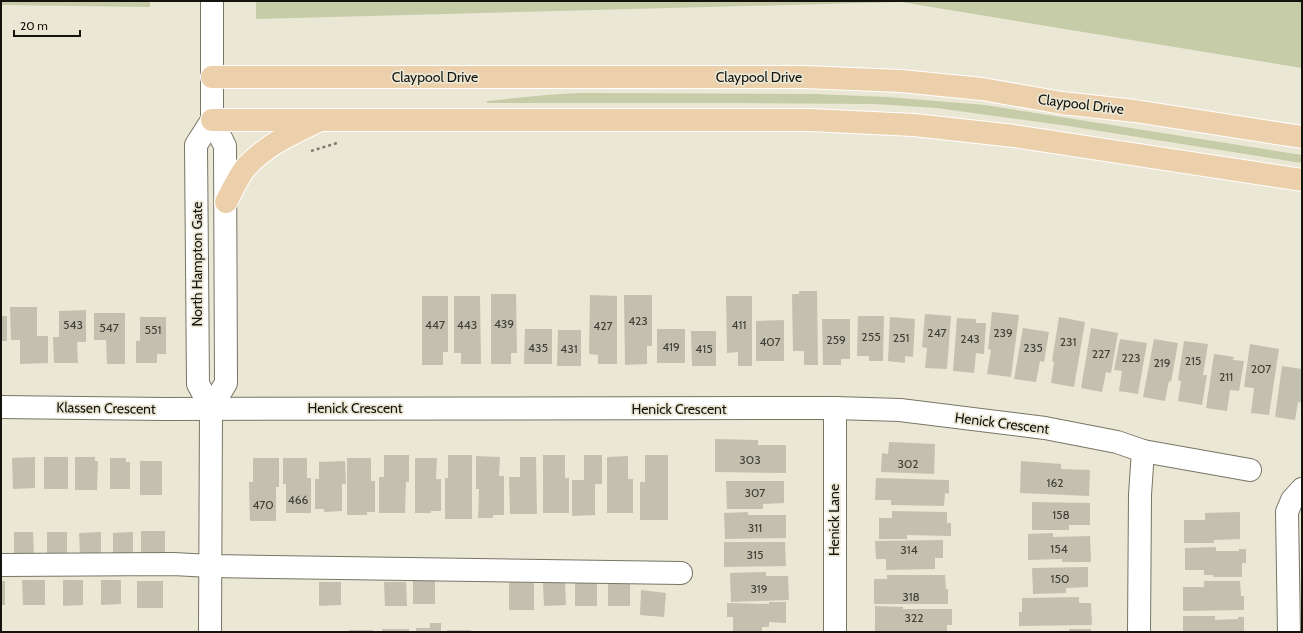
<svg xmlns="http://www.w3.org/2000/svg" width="1303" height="633" font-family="Cabin,sans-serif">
  <rect width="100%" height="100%" fill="#eae7d5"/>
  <g fill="#c5cca7">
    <path d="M1,1H150V7L1,5Z"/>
    <path d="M256,1H1302V68L901,2L256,19Z"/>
    <path d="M580,93L814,94L887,97L985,105L1302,155V163L1068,126L937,108L874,104L744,103H487V101C518,98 549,94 580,93Z"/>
  </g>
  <g fill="#c3c0af">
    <path d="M799,291H817L818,365H804V351H793L792,294H799Z"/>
    <path d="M491,294H516L517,353H511V364H491Z"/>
    <path d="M590,295L617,296V364H598V355L589,354Z"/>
    <path d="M624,295H652V346H647V364L625,365Z"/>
    <path d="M422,296H448V352H443V365H422Z"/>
    <path d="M454,296H480L481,364H461V353H454Z"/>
    <path d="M726,296H752V366H738V352L727,353Z"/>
    <path d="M10,307H37V336H48V363L20,364V340H11Z"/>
    <path d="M86,310V342H77L78,363H54L53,337H59V311Z"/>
    <path d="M992,312L1019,315L1011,377L987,374L991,350L988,349Z"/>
    <path d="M94,313H125V364H107L106,340H94Z"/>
    <path d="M925,314L951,316L947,369L925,368L927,348L922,347Z"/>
    <rect x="1" y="316" width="6" height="25"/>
    <path d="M858,316H884L883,361H869V356H857Z"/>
    <path d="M140,317H166V354H157V363H136V341H140Z"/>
    <path d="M890,317L915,319L913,357L905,356V363L888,361Z"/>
    <path d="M1059,317L1085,322L1074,387L1051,383L1054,362L1052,361Z"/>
    <path d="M957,318L976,319V323H986L984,354L976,353L974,373L953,371Z"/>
    <path d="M822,319H850V359H841V365H823Z"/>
    <path d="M784,320V361H756V321Z"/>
    <path d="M1023,328L1049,332L1044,362L1040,361L1036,382L1014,379Z"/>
    <path d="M1091,328L1118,333L1111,373L1106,372L1102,392L1081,388Z"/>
    <path d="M525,329H552V364H524Z"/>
    <rect x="657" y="329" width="28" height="34"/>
    <path d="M558,330H581V366H557Z"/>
    <path d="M691,331H716V366H692Z"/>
    <path d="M1120,339L1147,343L1138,394L1119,391L1122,371L1114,370Z"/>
    <path d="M1154,339L1178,343L1171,382L1169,381L1165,401L1143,397Z"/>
    <path d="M1184,341L1208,344L1203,375H1207L1202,405L1178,401L1181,381L1178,380Z"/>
    <path d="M1250,344L1279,349L1269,415L1251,413L1254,388L1244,387Z"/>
    <path d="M1214,354L1234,357L1233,360L1244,361L1239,391L1230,390L1227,411L1206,408Z"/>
    <path d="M1282,366L1302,369V403L1298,402L1295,420L1275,417Z"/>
    <path d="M715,439L758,440V445H786V473L715,472Z"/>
    <path d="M889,442L935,444L934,474L881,472L882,453L888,454Z"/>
    <path d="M384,455H409V482H406L405,513H379V477H384Z"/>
    <path d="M448,455H472V519H445V478H448Z"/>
    <path d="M543,455H565V478H569V513H543Z"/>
    <path d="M584,455H602V484H595V515L572,516V480H584Z"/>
    <path d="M645,455H668V520H640V482H645Z"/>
    <path d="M476,456L500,457L499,476H504V515H493V518H478L479,489H476Z"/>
    <path d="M628,456V479H633V513H607V457Z"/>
    <path d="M35,457V488L13,489L12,458Z"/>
    <rect x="44" y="457" width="24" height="32"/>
    <path d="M75,457H95V461H98L97,490H75Z"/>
    <path d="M520,457H536L537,514H510L509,477H520Z"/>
    <path d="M110,458H126V462H130V489H110Z"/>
    <path d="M253,458H279V487H276V521H250L249,482H253Z"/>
    <path d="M283,458H307V478H311V513H286V484H283Z"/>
    <path d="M347,458H371V481H375V512H367V515H347Z"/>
    <path d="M415,458H437L436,479H441V511H431V513H415Z"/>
    <rect x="140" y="461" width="22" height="34"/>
    <path d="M345,461L346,484H342V511L324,512V509H315V479H319V462Z"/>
    <path d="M1021,461L1061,464V469L1090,470L1089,496L1020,493Z"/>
    <path d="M876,478L949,480V494L945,493L944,506L891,505V500H875Z"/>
    <path d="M726,481H784V503L763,504V509H727Z"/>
    <path d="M1032,502L1090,503V525H1069V530H1032Z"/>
    <path d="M892,511L947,512V523H951V536L907,535V539H879V518H892Z"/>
    <path d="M748,512V515H786V538L725,539L724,513Z"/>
    <path d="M1240,512V539L1214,540V543H1184V520H1205V513Z"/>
    <path d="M141,531H165V555L141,554Z"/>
    <path d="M14,532H33L34,555H14Z"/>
    <rect x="47" y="532" width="20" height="24"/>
    <path d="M101,532V555H80L79,533Z"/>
    <path d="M133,532V555H113V533Z"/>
    <path d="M1053,533V537L1090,536L1091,562H1062V559L1028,560V534Z"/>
    <path d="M943,540V558H935V569L886,570V559H876L875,541Z"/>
    <path d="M724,542H785L786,566L724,567Z"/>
    <path d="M1216,547V551H1239V549H1246V563H1242V577H1213V575H1204V570H1185V548Z"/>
    <path d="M1088,567V587L1066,588V593L1033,594L1032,568Z"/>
    <path d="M766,572V576H788L789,600L731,602L730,573Z"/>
    <path d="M887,575H945L946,589H948V604H874V579H887Z"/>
    <path d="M22,580H45V605H23Z"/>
    <path d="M63,580H83V605L63,606Z"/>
    <path d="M101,580H121V604L101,605Z"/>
    <rect x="1" y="581" width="4" height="24"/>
    <rect x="137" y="581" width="26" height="27"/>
    <rect x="413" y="581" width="22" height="23"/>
    <rect x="608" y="581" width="22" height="25"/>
    <path d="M1204,581H1240L1241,596H1244V610L1183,611V587H1204Z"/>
    <path d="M319,582H341V605L319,606Z"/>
    <path d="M384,582H406L407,606H385Z"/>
    <path d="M509,582L534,583V610H509Z"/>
    <path d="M543,582H565L566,605L544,606Z"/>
    <rect x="575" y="582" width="22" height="24"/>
    <path d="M641,590L666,593L664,617L640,615Z"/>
    <path d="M1079,597V603H1091L1092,625L1019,626V612H1022V598Z"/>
    <path d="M769,602H786V623L769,622V627H762V631H733V617H727V603L769,604Z"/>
    <path d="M875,606L903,607V609H952V625H947V632L875,631Z"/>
    <path d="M1183,616H1215V620L1238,619V617H1244V631L1183,632Z"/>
    <path d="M430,623H441V632H416V628H430Z"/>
    <rect x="382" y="629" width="27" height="3"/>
    <rect x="1069" y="629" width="22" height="3"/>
    <rect x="349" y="630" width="24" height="2"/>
    <rect x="447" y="630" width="24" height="2"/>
  </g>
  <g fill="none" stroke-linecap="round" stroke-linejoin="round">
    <defs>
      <g id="minor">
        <path d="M1,407L164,409L835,408L900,410L1045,428L1117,442L1143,451L1140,495L1139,632"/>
        <path d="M211,408L226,383L225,146L212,120V1"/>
        <path d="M1143,451L1250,470"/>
        <path d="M1,565L173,564L211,566L681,573"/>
        <path d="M210,632L211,408L198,384L196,145L212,120"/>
        <path d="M835,632V408"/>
        <path d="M1289,632L1287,512L1292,500L1302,489"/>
      </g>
      <g id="major">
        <path d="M212,77H804L901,81L982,89L1062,103L1135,111L1302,137"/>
        <path d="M212,120H810L914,125L1014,136L1302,180"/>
        <path d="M226,202C232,191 238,177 246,167C265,146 291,134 316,122"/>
      </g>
    </defs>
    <use href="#minor" stroke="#787565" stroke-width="24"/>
    <use href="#major" stroke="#fff" stroke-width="24"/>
    <path stroke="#807d71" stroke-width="2.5" stroke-dasharray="3 3" stroke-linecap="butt" d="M311,151L337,143"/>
    <use href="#minor" stroke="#fff" stroke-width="22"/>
    <use href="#major" stroke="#ebd0ab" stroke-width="22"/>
  </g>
  <g text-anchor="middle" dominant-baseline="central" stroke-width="3.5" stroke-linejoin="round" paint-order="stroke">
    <g font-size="12" fill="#403e36">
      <text x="638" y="320">423</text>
      <text x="504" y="323">439</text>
      <text x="73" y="324">543</text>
      <text x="435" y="324">447</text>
      <text x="467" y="324">443</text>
      <text x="739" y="324">411</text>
      <text x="603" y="325">427</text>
      <text x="109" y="327">547</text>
      <text x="153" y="329">551</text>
      <text x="937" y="332">247</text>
      <text x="1003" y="332">239</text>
      <text x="871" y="336">255</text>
      <text x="901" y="337">251</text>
      <text x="970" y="338">243</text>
      <text x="836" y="339">259</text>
      <text x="770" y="341">407</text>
      <text x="1068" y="341">231</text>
      <text x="671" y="346">419</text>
      <text x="538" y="347">435</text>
      <text x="1033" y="347">235</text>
      <text x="569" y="348">431</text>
      <text x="704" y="348">415</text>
      <text x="1101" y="353">227</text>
      <text x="1131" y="357">223</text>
      <text x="1193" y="360">215</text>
      <text x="1162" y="362">219</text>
      <text x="1261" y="368">207</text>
      <text x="1226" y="376">211</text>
      <text x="750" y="459">303</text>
      <text x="908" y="463">302</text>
      <text x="1055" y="482">162</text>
      <text x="755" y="492">307</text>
      <text x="298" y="499">466</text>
      <text x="263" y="504">470</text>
      <text x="1061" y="514">158</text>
      <text x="755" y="527">311</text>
      <text x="1059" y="548">154</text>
      <text x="909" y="549">314</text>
      <text x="755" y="554">315</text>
      <text x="1060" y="578">150</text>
      <text x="759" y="588">319</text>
      <text x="911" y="596">318</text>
      <text x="914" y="617">322</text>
    </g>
    <g font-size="14" fill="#15130d" stroke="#eae7d5">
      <text x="435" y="77">Claypool Drive</text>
      <text x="759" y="77">Claypool Drive</text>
      <text transform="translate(1081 104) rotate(7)">Claypool Drive</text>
      <text transform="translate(197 264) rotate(-90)">North Hampton Gate</text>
      <text transform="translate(106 408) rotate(1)">Klassen Crescent</text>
      <text x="355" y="408">Henick Crescent</text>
      <text x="679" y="409">Henick Crescent</text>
      <text transform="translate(1002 423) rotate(7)">Henick Crescent</text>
      <text transform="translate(834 520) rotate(-90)">Henick Lane</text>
    </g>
  </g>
  <rect width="1303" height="633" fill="none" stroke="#15130d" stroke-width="4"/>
  <path d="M14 30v6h66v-6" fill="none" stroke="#15130d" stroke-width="2"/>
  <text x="20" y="30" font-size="12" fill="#15130d" stroke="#eae7d5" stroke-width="3" paint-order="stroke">20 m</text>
</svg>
